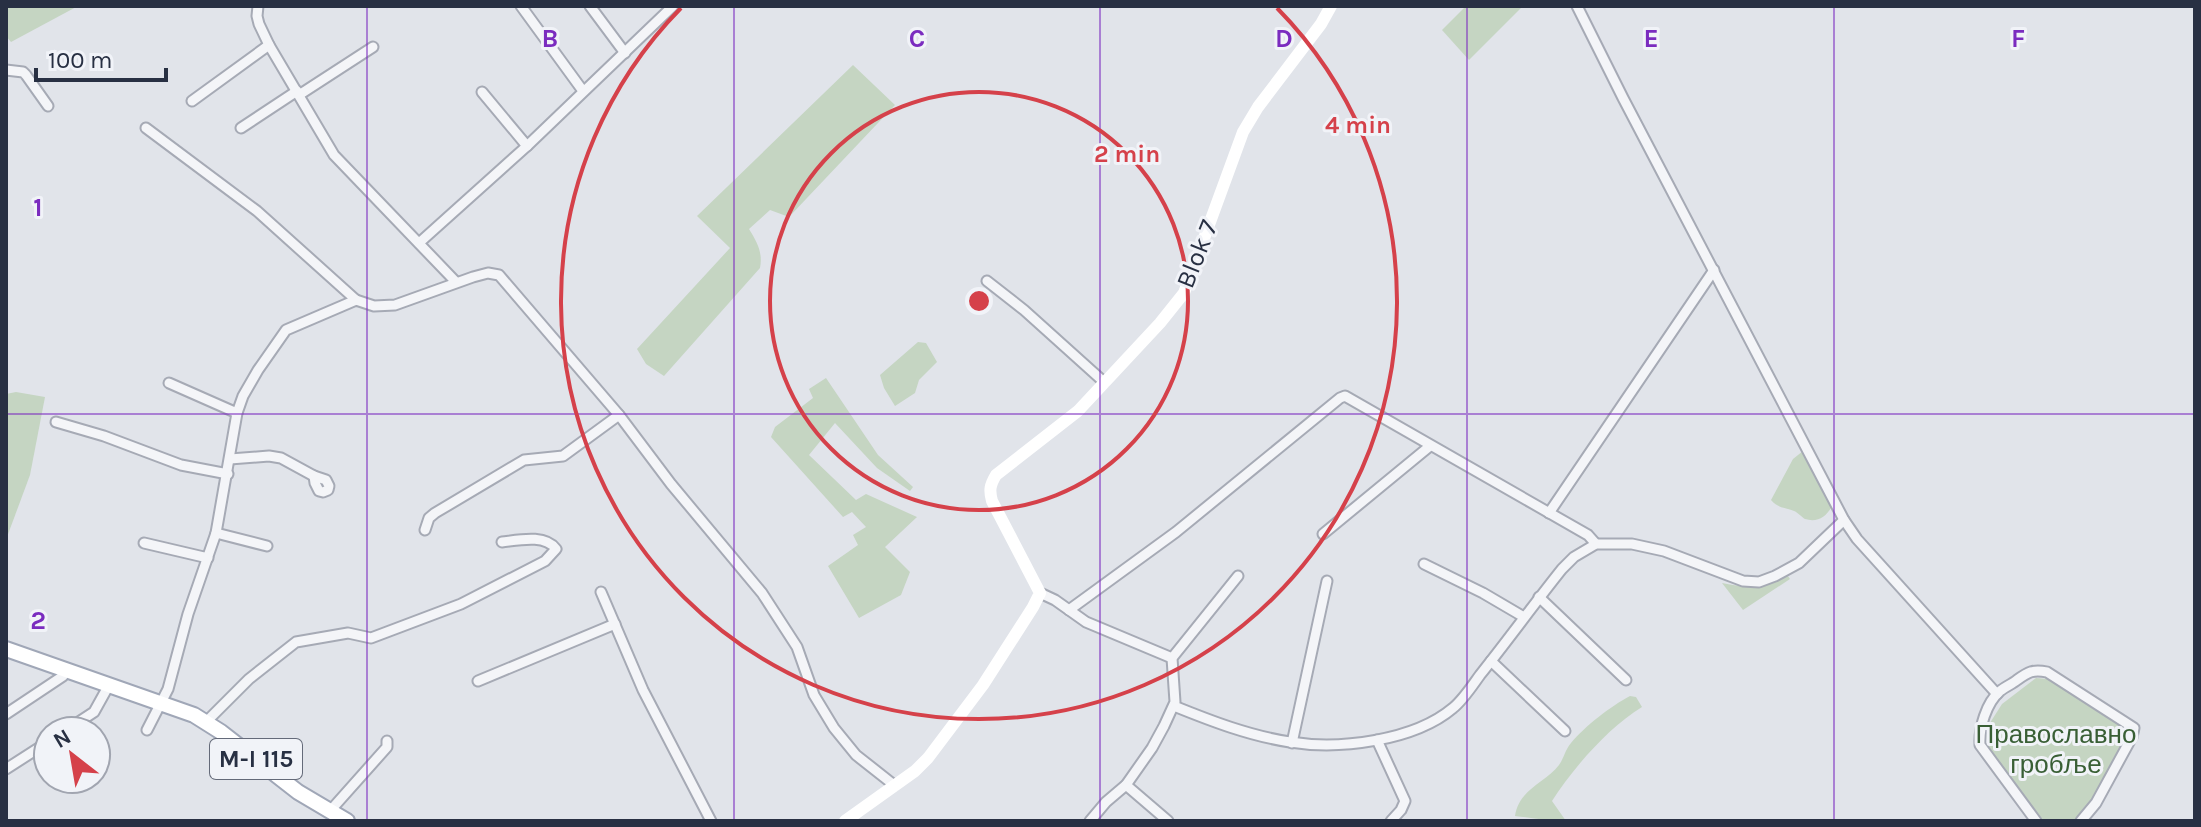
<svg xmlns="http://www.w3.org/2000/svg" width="2201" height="827" font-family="Karla,sans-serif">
  <rect width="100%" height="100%" fill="#e1e4ea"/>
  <g fill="#c5d5c2">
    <path d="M6,6H78L11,42L6,36Z"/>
    <path d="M1466,6H1523L1469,60L1442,30Z"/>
    <path d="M853,65L895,105L789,217L770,210L749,229C757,242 763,252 760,268L664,376L646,364L637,349L730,248L697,216Z"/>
    <path d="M918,342L926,343L937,362L919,380L915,393L895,406L884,388L880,375Z"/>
    <path d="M826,378L878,455L913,487L910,491L877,468L835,423L809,455L856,500L866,494L917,517L885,547L910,572L901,595L859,618L828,566L858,545L853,535L866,527L852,512L843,517L771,437L775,427L813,398L809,389Z"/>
    <path d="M16,392L45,397L30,475L7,537L6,394Z"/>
    <path d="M1803,451L1832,506C1827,516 1818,523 1805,519C1803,518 1797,512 1794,511C1785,507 1779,509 1771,500L1793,459Z"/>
    <path d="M1788,576L1790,579L1743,610L1722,583C1750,589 1762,585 1788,576Z"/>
    <path d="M2036,678L2048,679L2126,728L2127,735L2095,798L2076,821H2039L1989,750L1986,736L1988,726L2002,704Z"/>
    <path d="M1630,696L1636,697L1642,707C1609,727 1573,768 1552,801L1566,821C1548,821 1533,818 1515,816C1519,789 1545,783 1559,765C1564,758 1565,750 1571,743C1585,726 1611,706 1630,696Z"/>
  </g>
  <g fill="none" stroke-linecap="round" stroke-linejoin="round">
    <defs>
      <g id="street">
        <path d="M258,6L257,16L259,24L269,45L334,155L456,282"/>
        <path d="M521,6L583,91"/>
        <path d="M590,6L625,53"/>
        <path d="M1577,6L1623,98L1844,520L1857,539L1997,694"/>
        <path d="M6,70L23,72L26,75L48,106"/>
        <path d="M482,92L527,146"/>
        <path d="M299,95L373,47"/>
        <path d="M192,101L269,45"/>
        <path d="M146,128L257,211L356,300"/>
        <path d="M241,128L297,91"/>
        <path d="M419,243L527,146L673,6"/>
        <path d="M987,281L1024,310L1104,382"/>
        <path d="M169,383L237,413"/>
        <path d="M56,422L104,436L181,465L228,474"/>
        <path d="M230,459L269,456L281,458L314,476"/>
        <path d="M314,476L326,480L329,486L328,490L323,492L319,491L315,483Z"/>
        <path d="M1549,513L1714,270"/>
        <path d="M425,530L429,518L435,513L524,460L563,456L619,415"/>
        <path d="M216,533L267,546"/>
        <path d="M1323,534L1430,446"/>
        <path d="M144,543L208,558"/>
        <path d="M1424,564L1483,593L1524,617"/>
        <path d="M601,592L643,690L711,821"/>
        <path d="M1040,593L1055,600L1086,622L1172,658"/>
        <path d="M1539,597L1626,680"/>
        <path d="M1069,610L1176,532L1340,398L1345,396L1588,535L1596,544"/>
        <path d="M1491,661L1565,731"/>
        <path d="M478,681L615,624"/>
        <path d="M1174,706C1211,721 1250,736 1290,742C1339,750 1414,741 1453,708C1463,700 1472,686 1480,675C1508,640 1534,604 1562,569L1574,557L1596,544H1632L1664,551L1743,581L1759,582L1775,576L1799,563L1844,520"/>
        <path d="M6,714L63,676L67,671"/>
        <path d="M206,722L249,679L296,642L348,633L371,638L461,604L545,561L556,549C545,534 519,540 502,542"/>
        <path d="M147,730L168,689L188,614L216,533L237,413L243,396L258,370L286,330L356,300L374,306L395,305L473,277L488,273L499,275L619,415L671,484L762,593L797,647L814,695L834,728L856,755L894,785"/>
        <path d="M65,731L94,712L109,685"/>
        <path d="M1377,740L1405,801L1401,810L1391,821"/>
        <path d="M1292,743L1327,581"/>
        <path d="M6,769L48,742"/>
        <path d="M1126,785L1168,821"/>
        <path d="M330,811L387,747V741"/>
        <path d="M1090,821L1106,802L1126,785L1152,748L1164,726L1175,702L1172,658L1238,576"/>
        <path d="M2036,821L1980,745C1979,728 1986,703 2000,691C2005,687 2012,684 2017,680C2028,672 2033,669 2047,672L2134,728L2132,737L2096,803L2081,821"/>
      </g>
      <path id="primary" d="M6,649L194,715L221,732L298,792L347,821"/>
    </defs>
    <use href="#street" stroke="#a6aab5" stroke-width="13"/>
    <use href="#primary" stroke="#a0a7b7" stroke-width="18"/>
    <use href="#street" stroke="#f4f5f8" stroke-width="9"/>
    <path stroke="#fff" stroke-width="12" d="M845,821L915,771L928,758L983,685L1033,607L1040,593L992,501C989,490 990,485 996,475L1078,411L1160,323L1184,293L1243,132L1258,107L1321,24L1331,6"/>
    <use href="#primary" stroke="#fff" stroke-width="14"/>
  </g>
  <path fill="none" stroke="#7b2cbf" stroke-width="2" stroke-opacity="0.55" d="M367,6V821M734,6V821M1100,6V821M1467,6V821M1834,6V821M6,414H2195"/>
  <g fill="none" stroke="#d5414a" stroke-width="4">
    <circle cx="979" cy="301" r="209"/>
    <path d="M1277 8A418 418 0 1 1 681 8"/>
  </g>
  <g text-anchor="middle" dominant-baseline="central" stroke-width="6" stroke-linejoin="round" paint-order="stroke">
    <rect fill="#f1f3f8" stroke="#646a79" stroke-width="2" x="210" y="739" width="92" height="40" rx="6"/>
    <g font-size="24" font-weight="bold" fill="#283043">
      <text x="256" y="759">M-I 115</text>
    </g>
    <g font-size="26" fill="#283043" stroke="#f1f3f8">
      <text transform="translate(1197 254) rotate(-68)">Blok 7</text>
    </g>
    <g font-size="26" fill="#395f35" stroke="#f1f3f8">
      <text x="2056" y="734">Православно<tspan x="2056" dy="30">гробље</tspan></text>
    </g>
  </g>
  <g font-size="26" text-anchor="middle" font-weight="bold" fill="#7b2cbf" stroke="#f1f3f8" stroke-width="6" stroke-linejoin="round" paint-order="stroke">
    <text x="550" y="47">B</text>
    <text x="917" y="47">C</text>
    <text x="1284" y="47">D</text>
    <text x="1651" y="47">E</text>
    <text x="2018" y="47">F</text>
    <text x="38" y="216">1</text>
    <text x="38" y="629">2</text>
  </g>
  <circle cx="979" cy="301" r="12" fill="#d5414a" stroke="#f1f3f8" stroke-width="4"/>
  <g font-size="24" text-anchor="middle" font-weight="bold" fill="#d5414a" stroke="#f1f3f8" stroke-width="6" stroke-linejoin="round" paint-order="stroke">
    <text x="1358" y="133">4 min</text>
    <text x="1127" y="162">2 min</text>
  </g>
  <rect width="2201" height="827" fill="none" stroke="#283043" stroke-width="16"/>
  <g transform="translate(72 755) rotate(329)"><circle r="38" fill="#f1f3f8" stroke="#a1a5b0" stroke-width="2"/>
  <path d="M0-6L14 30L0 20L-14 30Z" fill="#d5414a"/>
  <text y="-12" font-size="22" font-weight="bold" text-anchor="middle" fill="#283043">N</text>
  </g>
  <path d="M36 68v12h130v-12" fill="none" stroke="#283043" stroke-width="4"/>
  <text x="48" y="68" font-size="24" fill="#283043" stroke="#f1f3f8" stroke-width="6" paint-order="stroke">100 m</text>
</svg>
